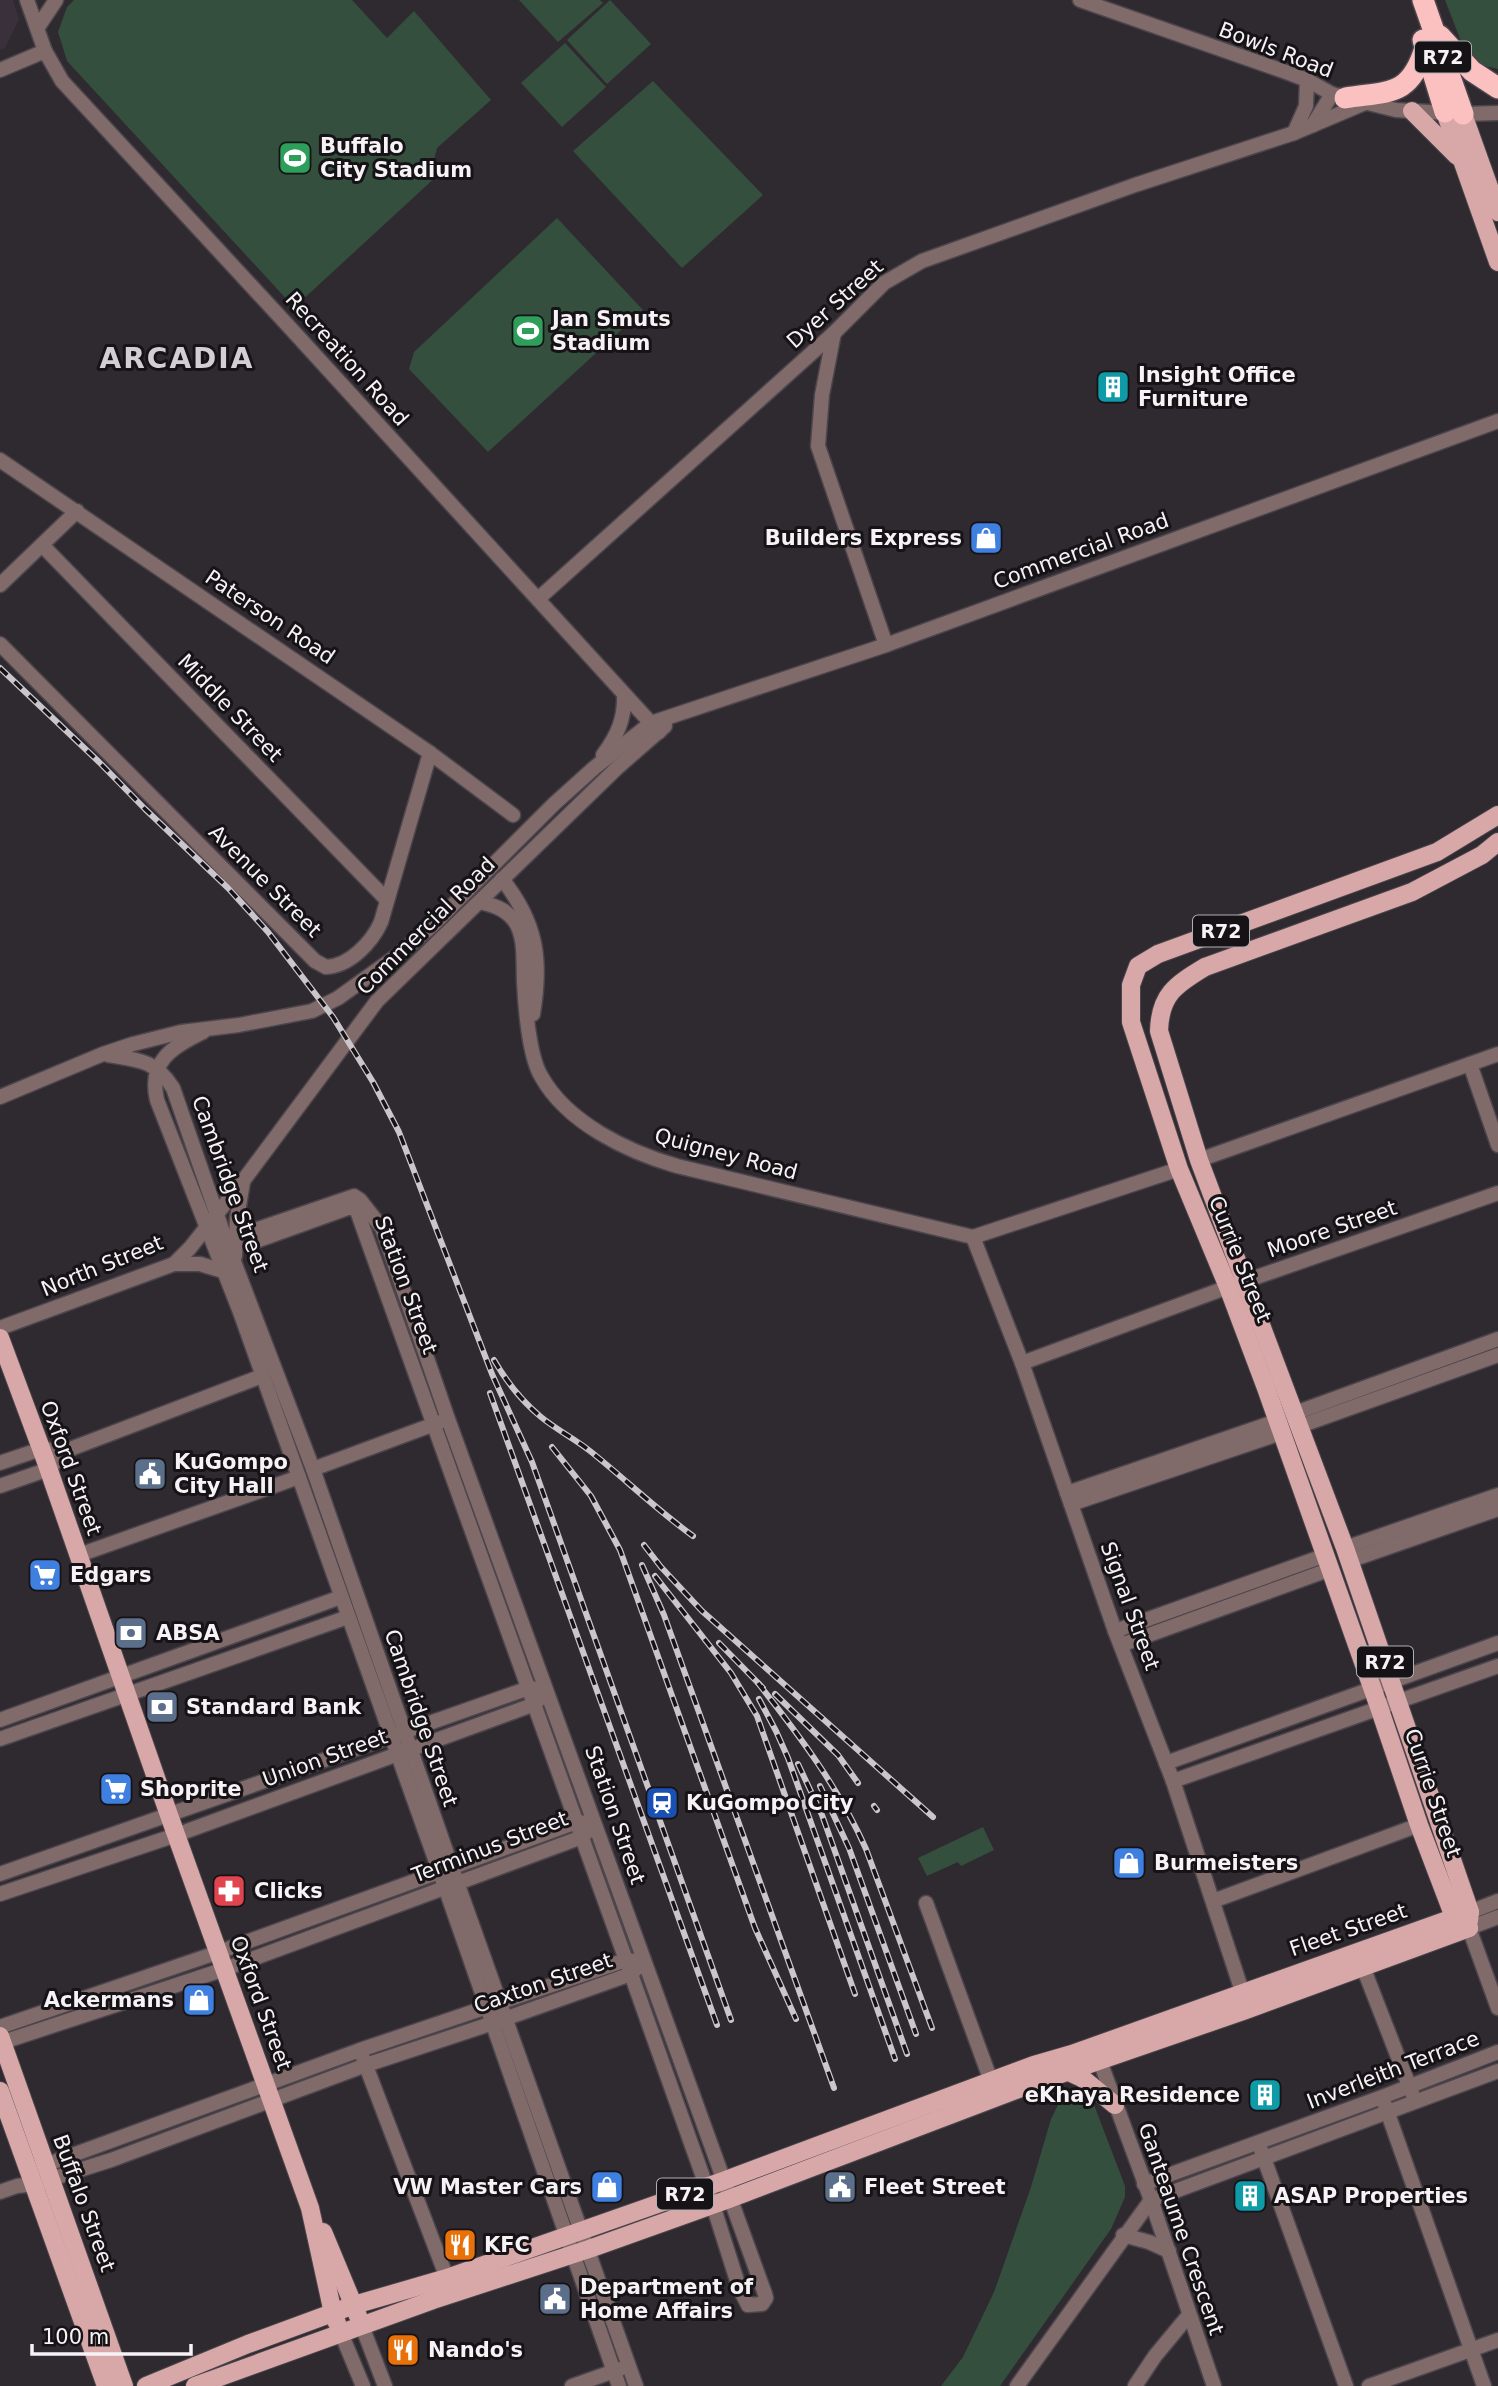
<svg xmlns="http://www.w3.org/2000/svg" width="1498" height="2386" font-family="'DejaVu Sans',sans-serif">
  <rect width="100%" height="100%" fill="#2f2930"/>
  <path fill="#3a303c" d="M0,0H13L19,19L5,48L0,50Z"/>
  <g fill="#344f3d">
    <path d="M74,0H352L387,38L414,11L491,100L437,148L432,168L438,175L299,303L291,304L67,61L58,32L67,7Z"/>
    <path d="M519,0H600L603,3L558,42Z"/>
    <path d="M610,0L651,44L607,84L567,40Z"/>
    <path d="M1445,0H1498V69L1469,62Z"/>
    <path d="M565,43L606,87L562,127L521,83Z"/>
    <path d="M653,81L763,195L682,268L573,151Z"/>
    <path d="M557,218L643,310L488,452L409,369L414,352Z"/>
    <path d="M983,1827L994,1850L961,1866L958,1862L927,1876L918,1858Z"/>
    <path d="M1075,2091L1085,2102H1093L1125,2186V2197L1111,2229L1000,2386H941L963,2357L994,2292L1031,2187L1051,2119L1062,2097Z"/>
  </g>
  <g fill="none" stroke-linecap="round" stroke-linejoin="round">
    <defs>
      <g id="minor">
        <path d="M27,0L45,51L62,81L293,331L659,732"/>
        <path d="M1080,0L1286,72L1307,80L1332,94L1396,110L1463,114L1498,113"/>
        <path d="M38,27L56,0"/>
        <path d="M0,70L45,51"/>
        <path d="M1313,125L1332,94"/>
        <path d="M1294,133L1306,106L1307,80"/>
        <path d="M834,333L822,395L818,446L886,645"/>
        <path d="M0,460L430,753L513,815"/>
        <path d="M42,545L387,900"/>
        <path d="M0,585L77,511"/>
        <path d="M538,599L834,333L884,283L922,261L1135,185L1294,133L1365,103"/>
        <path d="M0,644L315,961L326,967C350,966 372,942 381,922L430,753"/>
        <path d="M603,755C617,736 625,719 624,695"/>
        <path d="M502,879C537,923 542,960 533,1014"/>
        <path d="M480,902C492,905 504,908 513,919C526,934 523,962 524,981C525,1005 529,1056 541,1076C567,1123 628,1152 677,1166L973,1237"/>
        <path d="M203,1032C172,1047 148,1061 157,1100L240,1312L299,1477L445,1887L619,2386"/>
        <path d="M108,1055C139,1060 155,1060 173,1088L225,1238L313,1469L452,1868L636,2386"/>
        <path d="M1470,1064L1498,1145"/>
        <path d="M0,1097L103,1054L133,1044L181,1032L239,1025L312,1011L338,998L398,955L432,926L554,804L594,768L651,723L886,645L1498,421"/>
        <path d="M1199,1160L1498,1054"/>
        <path d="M354,1196L360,1200L382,1228L448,1419L765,2294L766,2298L762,2304L748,2305L739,2287L713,2205L626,1960L357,1211L354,1208H348L259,1240L252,1237L255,1230Z"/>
        <path d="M973,1237L1022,1363L1115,1631L1173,1781L1242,1991"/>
        <path d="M973,1237L1179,1169"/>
        <path d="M235,1256L237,1218L243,1182"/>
        <path d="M174,1264H200L223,1271"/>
        <path d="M0,1328L174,1264L190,1248L243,1181L377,1001L618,767L665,726"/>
        <path d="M1022,1363L1228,1287L1498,1193"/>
        <path d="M1295,1413L1498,1339"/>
        <path d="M1300,1426L1498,1355"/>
        <path d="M0,1463L41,1449L65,1451L262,1376"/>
        <path d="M313,1469L440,1422"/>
        <path d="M0,1486L49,1469L65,1451"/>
        <path d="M1067,1493L1277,1421"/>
        <path d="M1071,1504L1281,1433"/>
        <path d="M1345,1548L1498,1495"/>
        <path d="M79,1555L299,1477"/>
        <path d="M1349,1561L1498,1509"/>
        <path d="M1115,1631L1326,1555"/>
        <path d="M1121,1645L1331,1569"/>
        <path d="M0,1720L341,1597"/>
        <path d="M0,1739L348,1617"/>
        <path d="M1166,1763L1498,1643"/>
        <path d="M1173,1781L1498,1666"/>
        <path d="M0,1874L529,1688L536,1689"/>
        <path d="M0,1894L176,1835L535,1704L540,1698"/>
        <path d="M1213,1901L1419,1825"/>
        <path d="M926,1903L991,2081"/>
        <path d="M1470,1912L1498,1901"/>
        <path d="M1498,1917L1469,1928L1498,2008"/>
        <path d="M1363,1967L1412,2093"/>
        <path d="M0,2027L219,1952L577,1822L586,1823"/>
        <path d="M0,2043L225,1969L582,1837L587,1832"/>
        <path d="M1097,2053L1151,2200L1214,2386"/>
        <path d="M363,2058L447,2278"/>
        <path d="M1385,2105L1484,2386"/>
        <path d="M1261,2150L1346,2386"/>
        <path d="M37,2168L360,2050L626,1960L636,1961"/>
        <path d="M1144,2184L1382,2097L1498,2052"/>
        <path d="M0,2192L17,2186L35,2184L111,2160L366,2065L493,2023L631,1974L638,1967"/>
        <path d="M1151,2200L1498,2071"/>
        <path d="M1123,2235L1149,2242L1169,2251"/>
        <path d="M362,2326L385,2386"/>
        <path d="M341,2333L363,2386"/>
        <path d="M572,2386L620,2369"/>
        <path d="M1017,2386L1151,2200"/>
        <path d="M1135,2386L1155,2356L1189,2315"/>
        <path d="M1369,2386L1498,2340"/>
      </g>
      <g id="major">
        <path d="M1412,111L1457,156"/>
        <path d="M1445,112L1498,262"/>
        <path d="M1463,114L1498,212"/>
        <path d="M0,1338L45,1459L169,1815L310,2208L333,2313L337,2323"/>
        <path d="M1469,1921L1470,1912L1345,1548L1199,1160L1159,1031C1160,995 1175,985 1205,967L1412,892L1482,855L1498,842"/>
        <path d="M1469,1928L1454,1917L1419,1825L1379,1707L1266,1388L1228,1287L1179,1169L1131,1022V985L1138,966L1158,954L1437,852L1498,815"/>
        <path d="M0,2036L124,2386"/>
        <path d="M1069,2072L1082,2078L1115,2105"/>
        <path d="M0,2091L106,2386"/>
        <path d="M323,2232L358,2316"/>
        <path d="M146,2386L248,2344L354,2305L447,2278L723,2181L1034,2065L1072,2054L1470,1912"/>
        <path d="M195,2386L433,2300L589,2249L729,2199L1029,2085L1246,2010L1469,1928"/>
      </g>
      <g id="highway">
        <path d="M1423,0L1463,114"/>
        <path d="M1440,36L1472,71L1498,88"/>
        <path d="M1423,40L1445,112"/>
        <path d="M1345,98C1389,91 1410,97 1425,48"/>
      </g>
    </defs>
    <use href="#minor" stroke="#4b454c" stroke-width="17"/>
    <use href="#major" stroke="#4b454c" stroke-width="20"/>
    <use href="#highway" stroke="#4b454c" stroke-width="24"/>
    <use href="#minor" stroke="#816a6a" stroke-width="14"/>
    <use href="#major" stroke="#d8a8a8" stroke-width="18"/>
    <use href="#highway" stroke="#fac1c0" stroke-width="21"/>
    <defs>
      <g id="rail">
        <path d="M0,668L99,762L145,809L228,888L268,932L333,1017L373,1082L399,1132L492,1374L532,1462L731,2020"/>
        <path d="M494,1360C506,1381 523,1402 541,1417C557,1430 575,1439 590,1451C625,1479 657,1510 693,1536"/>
        <path d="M490,1393L717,2025"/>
        <path d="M552,1447L591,1496L620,1550L755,1928L796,2019"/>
        <path d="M644,1545L661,1567L702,1611L933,1817"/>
        <path d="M642,1565L664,1615L834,2088"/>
        <path d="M655,1576L731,1673L757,1716L855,1994"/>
        <path d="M719,1643L763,1688"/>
        <path d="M758,1683C799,1735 839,1788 866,1849L932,2028"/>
        <path d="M775,1694L838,1755L858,1783"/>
        <path d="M759,1699L776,1731L788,1758L895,2059"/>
        <path d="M798,1764L822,1815L907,2054"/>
        <path d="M820,1786L849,1848L916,2034"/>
        <path d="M874,1806L877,1810"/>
      </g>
    </defs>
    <use href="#rail" stroke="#cbc6cb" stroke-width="6"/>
    <use href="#rail" stroke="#161316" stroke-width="3.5" stroke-dasharray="10" stroke-linecap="butt"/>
  </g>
  <defs>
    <symbol id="stadium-square" viewBox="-11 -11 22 22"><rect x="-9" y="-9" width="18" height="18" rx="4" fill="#2e9e5b" stroke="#161316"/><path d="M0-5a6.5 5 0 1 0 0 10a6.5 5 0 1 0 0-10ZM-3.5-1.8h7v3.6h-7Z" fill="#fff"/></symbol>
    <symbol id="building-square" viewBox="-11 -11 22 22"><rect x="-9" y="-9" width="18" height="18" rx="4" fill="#0f9aa8" stroke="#161316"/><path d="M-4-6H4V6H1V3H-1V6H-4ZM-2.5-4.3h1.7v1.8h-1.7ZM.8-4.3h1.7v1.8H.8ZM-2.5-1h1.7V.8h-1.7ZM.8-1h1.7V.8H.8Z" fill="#fff"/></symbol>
    <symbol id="shop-square" viewBox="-11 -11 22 22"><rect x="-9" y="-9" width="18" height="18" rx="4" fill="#3f7fe0" stroke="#161316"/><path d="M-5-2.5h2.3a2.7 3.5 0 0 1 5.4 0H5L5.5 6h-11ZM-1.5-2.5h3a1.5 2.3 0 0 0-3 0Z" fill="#fff"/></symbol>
    <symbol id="civic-square" viewBox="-11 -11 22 22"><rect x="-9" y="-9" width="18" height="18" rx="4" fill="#5c6f8a" stroke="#161316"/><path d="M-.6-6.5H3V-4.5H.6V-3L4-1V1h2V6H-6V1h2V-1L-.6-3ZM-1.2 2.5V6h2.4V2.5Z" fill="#fff"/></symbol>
    <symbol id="supermarket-square" viewBox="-11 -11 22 22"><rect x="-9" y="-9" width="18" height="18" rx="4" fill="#3f7fe0" stroke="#161316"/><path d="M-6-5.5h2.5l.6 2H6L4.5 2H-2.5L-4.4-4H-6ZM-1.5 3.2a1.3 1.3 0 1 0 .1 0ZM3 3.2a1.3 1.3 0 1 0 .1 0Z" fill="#fff"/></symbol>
    <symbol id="bank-square" viewBox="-11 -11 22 22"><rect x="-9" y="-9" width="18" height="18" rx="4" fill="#5c6f8a" stroke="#161316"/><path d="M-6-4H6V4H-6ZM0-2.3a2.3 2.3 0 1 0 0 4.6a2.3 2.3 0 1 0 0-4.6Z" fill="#fff"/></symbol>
    <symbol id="station-square" viewBox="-11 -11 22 22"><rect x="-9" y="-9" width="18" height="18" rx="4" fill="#1a4fb4" stroke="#161316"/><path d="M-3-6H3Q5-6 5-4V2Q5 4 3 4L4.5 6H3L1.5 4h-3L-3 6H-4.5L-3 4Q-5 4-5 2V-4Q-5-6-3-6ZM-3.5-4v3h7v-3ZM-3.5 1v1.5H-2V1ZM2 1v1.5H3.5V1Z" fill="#fff"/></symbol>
    <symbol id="pharmacy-square" viewBox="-11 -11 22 22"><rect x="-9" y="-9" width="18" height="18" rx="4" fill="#e0444e" stroke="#161316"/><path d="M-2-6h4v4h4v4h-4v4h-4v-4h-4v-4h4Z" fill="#fff"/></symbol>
    <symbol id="restaurant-square" viewBox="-11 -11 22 22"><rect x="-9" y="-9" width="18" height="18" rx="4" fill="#e8710a" stroke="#161316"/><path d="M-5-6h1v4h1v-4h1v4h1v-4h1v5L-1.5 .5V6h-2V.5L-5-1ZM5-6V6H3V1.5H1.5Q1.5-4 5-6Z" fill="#fff"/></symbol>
  </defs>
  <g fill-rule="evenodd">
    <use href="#stadium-square" x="276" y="139" width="38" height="38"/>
    <use href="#stadium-square" x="509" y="312" width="38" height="38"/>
    <use href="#building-square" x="1094" y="368" width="38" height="38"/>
    <use href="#shop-square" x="967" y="519" width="38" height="38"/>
    <use href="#civic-square" x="131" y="1455" width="38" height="38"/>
    <use href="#supermarket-square" x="26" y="1556" width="38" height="38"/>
    <use href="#bank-square" x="112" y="1614" width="38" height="38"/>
    <use href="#bank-square" x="143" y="1688" width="38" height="38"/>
    <use href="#supermarket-square" x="97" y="1770" width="38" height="38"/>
    <use href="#station-square" x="643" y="1784" width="38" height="38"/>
    <use href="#shop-square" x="1110" y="1844" width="38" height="38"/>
    <use href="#pharmacy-square" x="210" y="1872" width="38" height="38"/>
    <use href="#shop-square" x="180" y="1981" width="38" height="38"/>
    <use href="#building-square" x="1246" y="2076" width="38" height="38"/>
    <use href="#shop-square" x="588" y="2168" width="38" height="38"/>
    <use href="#civic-square" x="821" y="2168" width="38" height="38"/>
    <use href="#building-square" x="1231" y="2177" width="38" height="38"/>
    <use href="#restaurant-square" x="441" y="2226" width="38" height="38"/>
    <use href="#civic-square" x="536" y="2280" width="38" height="38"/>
    <use href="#restaurant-square" x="384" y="2331" width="38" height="38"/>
  </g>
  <g text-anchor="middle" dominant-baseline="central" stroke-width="6" stroke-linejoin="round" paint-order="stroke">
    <g fill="#161316" stroke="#b3afb3" stroke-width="2">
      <rect x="1415" y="41.5" width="56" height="31" rx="5"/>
      <rect x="1193" y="915.5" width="56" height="31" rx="5"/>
      <rect x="1357" y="1646.5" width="56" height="31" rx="5"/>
      <rect x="657" y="2178.5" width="56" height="31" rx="5"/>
    </g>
    <g font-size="19" font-weight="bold" fill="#f6f2f6">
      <text x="1443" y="57">R72</text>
      <text x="1221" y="931">R72</text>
      <text x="1385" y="1662">R72</text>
      <text x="685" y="2194">R72</text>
    </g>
    <g font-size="21" fill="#f6f2f6" stroke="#161316">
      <text transform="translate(1276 50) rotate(21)">Bowls Road</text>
      <text transform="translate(835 304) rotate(-42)">Dyer Street</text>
      <text transform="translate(347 359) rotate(48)">Recreation Road</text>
      <text transform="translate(1081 551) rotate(-20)">Commercial Road</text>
      <text transform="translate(270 617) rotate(34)">Paterson Road</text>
      <text transform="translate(230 708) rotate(46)">Middle Street</text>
      <text transform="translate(265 881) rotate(45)">Avenue Street</text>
      <text transform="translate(426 926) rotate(-45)">Commercial Road</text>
      <text transform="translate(726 1154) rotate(15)">Quigney Road</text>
      <text transform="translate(230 1184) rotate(70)">Cambridge Street</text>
      <text transform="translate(1332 1229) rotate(-19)">Moore Street</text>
      <text transform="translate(1240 1259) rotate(68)">Currie Street</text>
      <text transform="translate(102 1266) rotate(-22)">North Street</text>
      <text transform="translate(406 1285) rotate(70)">Station Street</text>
      <text transform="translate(71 1468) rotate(70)">Oxford Street</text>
      <text transform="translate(1130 1606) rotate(70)">Signal Street</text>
      <text transform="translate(421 1718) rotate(71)">Cambridge Street</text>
      <text transform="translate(325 1758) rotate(-20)">Union Street</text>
      <text transform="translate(1433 1793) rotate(71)">Currie Street</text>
      <text transform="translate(615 1815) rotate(71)">Station Street</text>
      <text transform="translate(490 1847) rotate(-21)">Terminus Street</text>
      <text transform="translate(1348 1930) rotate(-19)">Fleet Street</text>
      <text transform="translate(543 1983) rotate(-19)">Caxton Street</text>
      <text transform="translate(261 2003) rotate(70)">Oxford Street</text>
      <text transform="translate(1393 2070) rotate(-21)">Inverleith Terrace</text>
      <text transform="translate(84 2203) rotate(70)">Buffalo Street</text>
      <text transform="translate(1181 2229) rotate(71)">Ganteaume Crescent</text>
    </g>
    <g font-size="21" font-weight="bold" fill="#f6f2f6" stroke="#161316" text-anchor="start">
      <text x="320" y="146">Buffalo<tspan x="320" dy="24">City Stadium</tspan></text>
      <text x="552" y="319">Jan Smuts<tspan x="552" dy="24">Stadium</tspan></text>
      <text x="1138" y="375">Insight Office<tspan x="1138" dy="24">Furniture</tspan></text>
      <text x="962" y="538" text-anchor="end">Builders Express</text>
      <text x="174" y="1462">KuGompo<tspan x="174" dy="24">City Hall</tspan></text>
      <text x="70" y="1575">Edgars</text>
      <text x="156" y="1633">ABSA</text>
      <text x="186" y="1707">Standard Bank</text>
      <text x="140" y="1789">Shoprite</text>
      <text x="686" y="1803">KuGompo City</text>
      <text x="1154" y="1863">Burmeisters</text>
      <text x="254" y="1891">Clicks</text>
      <text x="174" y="2000" text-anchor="end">Ackermans</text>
      <text x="1240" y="2095" text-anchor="end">eKhaya Residence</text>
      <text x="582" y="2187" text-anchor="end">VW Master Cars</text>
      <text x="864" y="2187">Fleet Street</text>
      <text x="1274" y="2196">ASAP Properties</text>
      <text x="484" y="2245">KFC</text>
      <text x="580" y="2287">Department of<tspan x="580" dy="24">Home Affairs</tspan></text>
      <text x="428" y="2350">Nando's</text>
    </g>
    <g font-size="28" font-weight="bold" letter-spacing="2" fill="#d4cdd6" stroke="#161316">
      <text x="177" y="358">ARCADIA</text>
    </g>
  </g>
  <path d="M32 2344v10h159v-10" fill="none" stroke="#f6f2f6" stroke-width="3.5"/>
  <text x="42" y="2344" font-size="21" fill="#f6f2f6" stroke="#161316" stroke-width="5" paint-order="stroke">100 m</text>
</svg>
